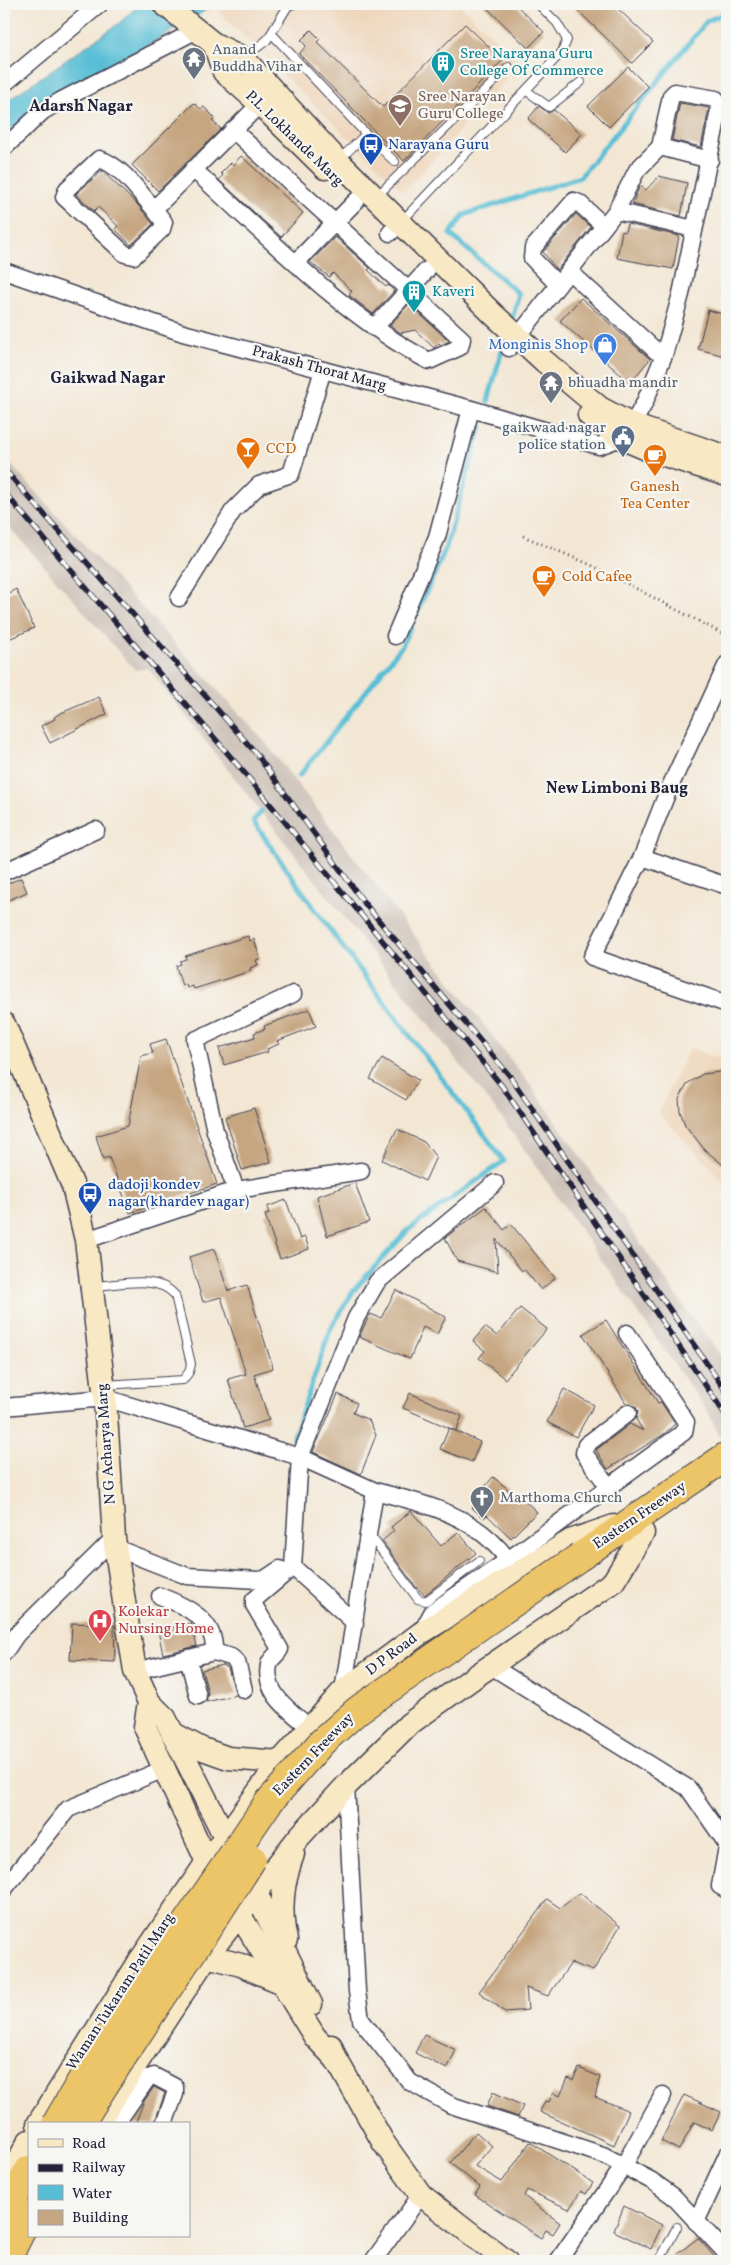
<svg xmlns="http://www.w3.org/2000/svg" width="731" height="2265" font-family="Vollkorn,serif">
  <rect width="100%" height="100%" fill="#f6f6f2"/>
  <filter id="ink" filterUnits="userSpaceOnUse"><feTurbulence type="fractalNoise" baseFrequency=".02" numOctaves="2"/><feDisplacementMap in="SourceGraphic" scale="10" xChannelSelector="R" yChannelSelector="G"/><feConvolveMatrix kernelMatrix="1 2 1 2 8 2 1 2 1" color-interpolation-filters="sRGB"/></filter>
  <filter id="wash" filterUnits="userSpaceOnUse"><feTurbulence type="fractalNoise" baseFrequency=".0096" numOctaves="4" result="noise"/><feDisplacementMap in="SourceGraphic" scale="20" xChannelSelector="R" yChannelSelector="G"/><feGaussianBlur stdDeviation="1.12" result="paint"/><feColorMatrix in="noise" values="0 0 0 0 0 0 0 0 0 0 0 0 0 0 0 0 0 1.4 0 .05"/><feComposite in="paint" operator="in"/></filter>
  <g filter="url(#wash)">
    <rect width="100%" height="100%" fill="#f3e7d4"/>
    <g fill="#efd6bb">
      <path d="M230,4H458L521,62L404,192L219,12Z"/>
      <path d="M690,1047L727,1062V1185L658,1112Z"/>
    </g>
    <path fill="#cdc2b9" d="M4,457L265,742L537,1094L690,1315L727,1363V1452L709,1414L503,1119L148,668L135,670L4,521Z"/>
    <path fill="#57bed5" stroke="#3c7088" d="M140,4H216L149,45L33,109L4,136V103L118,24Z"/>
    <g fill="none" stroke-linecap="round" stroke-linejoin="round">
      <g stroke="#57bed5" stroke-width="5">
        <path d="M512,319L519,294L450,234L464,215L580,177L707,21L727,12"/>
        <path d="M488,401L502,350"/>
        <path d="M299,776L402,646L445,550L481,426"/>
        <path d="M262,811L253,821L321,918L504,1161L408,1230L354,1290L331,1328L293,1439"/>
      </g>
    </g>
    <g id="blocks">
      <g fill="#c6a681">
        <path d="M483,4H515L544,32L528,48Z"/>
        <path d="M571,4H613L653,42L632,63Z"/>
        <path d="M465,24L503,60L404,161L299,54L306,46L301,40L311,30L320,39L317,42L383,107Z"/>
        <path d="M628,67L648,87L609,127L588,106Z"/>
        <path d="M194,103L201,109L204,107L215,118L212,121L221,129L158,191L132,165Z"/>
        <path d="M680,103L709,108L701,147L672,140Z"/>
        <path d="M539,106L548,113L554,110L582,134L565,152L528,119Z"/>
        <path d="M241,156L303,213L281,237L219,180L223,175L221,173L231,163L233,165Z"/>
        <path d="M102,171L138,205L153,224L131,245L115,229L118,226L98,207L94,211L76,194Z"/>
        <path d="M659,176L687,183L681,216L632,204L640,186L646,190Z"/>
        <path d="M576,214L591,227L557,270L543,252Z"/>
        <path d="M627,224L679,236L673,269L617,258L622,231L625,232Z"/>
        <path d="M335,237L370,268L368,270L386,287L388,285L394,291L373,314L349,295L352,291L333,273L329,277L310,262Z"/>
        <path d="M581,298L650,359L630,383L560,321Z"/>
        <path d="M409,304L449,341L441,345L439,343L434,348L415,330L401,333L390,325Z"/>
        <path d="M708,310L727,315V346L725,356L698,349Z"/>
        <path d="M16,589L34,628L4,641V596Z"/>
        <path d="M99,697L107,714L50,743L41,726L55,719L54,717L61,713Z"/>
        <path d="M21,878L27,892L4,902V885Z"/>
        <path d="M248,936L250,941L254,939L260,959L256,960L258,965L250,968L251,971L194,989L193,986L187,988L186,984L182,986L176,966L181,964L180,961L186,959L185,956Z"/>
        <path d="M309,1009L316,1026L277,1041L279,1044L267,1049L268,1052L224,1065L219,1048L255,1037L254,1033L265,1029L264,1026Z"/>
        <path d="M166,1039L217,1184L130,1213L109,1157L103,1159L96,1136L128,1126L141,1056L153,1053L150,1044Z"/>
        <path d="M382,1058L418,1080L406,1100L370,1079Z"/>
        <path d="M727,1071V1111L724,1130L727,1132V1168L705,1150L685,1125L680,1111L679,1099L688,1083L703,1074Z"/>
        <path d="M254,1108L271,1162L242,1170L225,1117Z"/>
        <path d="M397,1129L424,1142L436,1157L425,1181L382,1160Z"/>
        <path d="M355,1183L369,1222L327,1236L317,1196Z"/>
        <path d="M286,1200L300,1239L305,1237L309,1249L280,1259L265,1215L269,1214L267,1207Z"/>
        <path d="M486,1207L504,1230L511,1224L555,1278L541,1290L524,1269L522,1271L496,1239L498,1272L457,1261L445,1238Z"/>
        <path d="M214,1249L228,1291L247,1285L273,1368L254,1374L269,1420L243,1428L228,1379L246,1374L221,1297L203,1302L189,1257Z"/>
        <path d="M396,1290L446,1317L437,1334L423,1327L410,1359L359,1337L370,1314L381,1318Z"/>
        <path d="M520,1308L547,1329L505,1379L479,1358L485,1351L473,1341L485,1327L497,1336Z"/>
        <path d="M606,1320L658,1403L661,1402L675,1424L664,1434L608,1469L596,1450L630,1424L643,1431L636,1419L638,1412L636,1407L626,1403L583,1334Z"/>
        <path d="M564,1389L594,1405L576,1437L547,1422Z"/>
        <path d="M410,1393L462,1416L456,1431L403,1408Z"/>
        <path d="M338,1394L357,1403L353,1413L369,1420L376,1435L361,1474L313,1452Z"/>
        <path d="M449,1428L480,1442L472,1462L440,1449Z"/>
        <path d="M493,1477L519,1498L521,1497L537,1512L511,1538L487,1515L484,1518L472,1508L478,1501L475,1499Z"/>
        <path d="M411,1511L441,1546L458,1532L476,1553L425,1595L415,1586L382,1541L394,1531L391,1527Z"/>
        <path d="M72,1623L114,1625L115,1662L70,1660Z"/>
        <path d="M191,1623L197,1646L163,1654L158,1631Z"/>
        <path d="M223,1665L228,1668L236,1695L206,1702L208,1693L202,1670Z"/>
        <path d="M580,1893L620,1926L593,1971L571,1963L548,1996L526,1988L528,2010L505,2012L479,1992L547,1899L560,1908Z"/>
        <path d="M424,2035L456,2050L447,2069L415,2053Z"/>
        <path d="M579,2068L600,2077L595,2097L629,2111L614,2145L540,2112L545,2101L549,2102L553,2093L560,2096L568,2078L573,2080Z"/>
        <path d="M154,2087L165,2093L154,2124H135L144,2101Z"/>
        <path d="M493,2092L523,2106L518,2117L487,2106Z"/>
        <path d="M684,2095L721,2112L712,2130L694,2122L679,2150L661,2141Z"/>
        <path d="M476,2132L492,2146L475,2166L502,2182L530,2142L593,2183L586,2194L581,2191L569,2209L527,2190L524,2196L560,2223L553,2234L546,2230L541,2238L475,2195L480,2187L450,2163Z"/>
        <path d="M624,2206L662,2225L651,2249L614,2231Z"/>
        <path d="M698,2238L718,2261H668Z"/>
      </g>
    </g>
  </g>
  <g filter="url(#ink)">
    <use href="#blocks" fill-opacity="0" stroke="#414052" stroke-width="1"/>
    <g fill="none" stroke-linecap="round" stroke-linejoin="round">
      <defs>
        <g id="service">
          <path d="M272,34L366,134"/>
          <path d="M245,57L267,40L288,6L293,4"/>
          <path d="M527,91L549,107L581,82"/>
          <path d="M339,160L366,134L395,162"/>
          <path d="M377,196L509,67"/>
          <path d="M402,221L562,52L567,40L557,23L538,4"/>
          <path d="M94,1286C119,1285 157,1274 175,1295L191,1364L189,1372L183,1380L105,1385"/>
          <path d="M370,1535L418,1599L426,1601L479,1561"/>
          <path d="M659,2261L677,2227"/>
        </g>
        <g id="minor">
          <path d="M4,84L100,4"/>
          <path d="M660,147L710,160"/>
          <path d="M4,148L42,112L60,101L197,30"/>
          <path d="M193,169C264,233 344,317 429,361L460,347L462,339L233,130"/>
          <path d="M154,209L164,222L162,229L134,256L125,254L64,197L67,189L99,159C121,165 139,192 154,209L260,104"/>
          <path d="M390,233L400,223"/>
          <path d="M296,262L357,200"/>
          <path d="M4,271L183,333L471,409L599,446L621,438L632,425L644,404L664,355L681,294L720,105L716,99L675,92L671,96L660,147L637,170L616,211"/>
          <path d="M569,271L656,351L664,355"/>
          <path d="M558,285L532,258L533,248L574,201L579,203L604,226"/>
          <path d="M374,328L427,270"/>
          <path d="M509,348L616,211L694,229"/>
          <path d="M179,598L233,511L259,485L291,474L323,370"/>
          <path d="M395,636L437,537L471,409"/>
          <path d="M727,664L668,791L642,857L592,957L727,1004"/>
          <path d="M642,857L727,886"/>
          <path d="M4,872L96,830"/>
          <path d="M236,1190L215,1131L195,1040L293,994"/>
          <path d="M86,1240L236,1190L361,1171"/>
          <path d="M4,1407L105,1398L300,1457L375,1491L343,1691"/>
          <path d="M608,1486L584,1453L586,1445L628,1413"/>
          <path d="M375,1491C426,1504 476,1515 508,1560L433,1611L421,1633"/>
          <path d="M116,1548L187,1576L259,1580L265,1579L280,1569"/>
          <path d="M508,1560L684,1432L686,1422L627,1333"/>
          <path d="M293,1567L355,1623"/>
          <path d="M160,1596C186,1606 216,1620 214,1652"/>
          <path d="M4,1653L17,1634L114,1538"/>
          <path d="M188,1658L198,1696"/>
          <path d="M491,1666L688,1788L727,1844"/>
          <path d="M135,1671L214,1652L231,1657L237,1662L244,1690"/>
          <path d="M310,1728C291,1711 263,1694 269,1665C270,1658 278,1655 280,1649L254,1605V1600L293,1567L300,1457L356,1318L377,1282L495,1183"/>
          <path d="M346,1786L357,1991L361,2020L410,2082L451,2105L603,2155L652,2181L673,2196L727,2254"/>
          <path d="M727,1847L720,1886L727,1890"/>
          <path d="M4,1889L68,1809L164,1769"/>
          <path d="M116,2124L148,2078L154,2076L175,2087V2094L164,2124"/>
          <path d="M696,2222L727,2155"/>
          <path d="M373,2261L421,2195"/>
          <path d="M558,2261L623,2167L663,2095"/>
        </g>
        <g id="secondary">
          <path d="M164,4L214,44L243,58L338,161L493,314L544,361L600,408L632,425L727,457"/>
          <path d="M214,44L224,72L260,104L325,168"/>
          <path d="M589,415L621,438L649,450L727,475"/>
          <path d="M4,1024L73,1186L86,1240L105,1398L114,1538L135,1671L149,1702L145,1727L207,1862L315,2037L336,2059"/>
          <path d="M149,1702L165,1718L231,1849"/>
          <path d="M172,1733L200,1748L228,1758L280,1762"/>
          <path d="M251,1883L311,2004"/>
          <path d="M286,1940C279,1910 282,1883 293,1854"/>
          <path d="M207,1956L241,1965L280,1982"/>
          <path d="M331,2046L336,2059L383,2142L421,2195L506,2261"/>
          <path d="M38,2124L139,1962L207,1862L280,1762L343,1691L421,1633L570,1541L614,1526"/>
          <path d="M97,2124L207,1956L299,1837L346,1786L409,1724L473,1678L613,1582L643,1533"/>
          <path d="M4,2187L29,2141"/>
        </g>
        <g id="motorway">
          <path d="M581,1556L727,1456"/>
          <path d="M4,2214L29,2170"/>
          <path d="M6,2261L29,2215"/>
        </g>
      </defs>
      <use href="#service" stroke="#414052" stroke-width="10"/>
      <use href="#minor" stroke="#414052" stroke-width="19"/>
      <use href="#secondary" stroke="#414052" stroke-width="25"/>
      <use href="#motorway" stroke="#414052" stroke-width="30"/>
      <path stroke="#414052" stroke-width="3" stroke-dasharray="1 4" stroke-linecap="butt" d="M523,536L591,565L727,636"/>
      <use href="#service" stroke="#fff" stroke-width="8"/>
      <use href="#minor" stroke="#fff" stroke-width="16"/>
      <use href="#secondary" stroke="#f8e8c3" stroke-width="22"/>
      <use href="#motorway" stroke="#edc569" stroke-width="28"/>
      <defs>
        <g id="rail">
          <path d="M4,469L255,752L365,904L509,1075L727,1393"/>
          <path d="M4,492L247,776L502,1086L727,1417"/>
        </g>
      </defs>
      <use href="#rail" stroke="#22223b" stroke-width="5.5"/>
      <use href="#rail" stroke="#f6f6f2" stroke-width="4" stroke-dasharray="11" stroke-linecap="butt"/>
      <defs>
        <g id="motorway-bridge">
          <path d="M56,2124L97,2054L268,1803L322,1742L358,1710L581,1556"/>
          <path d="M80,2124C135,2034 197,1948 252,1859"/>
        </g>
      </defs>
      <use href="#motorway-bridge" stroke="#414052" stroke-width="30" stroke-linecap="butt"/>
      <use href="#motorway-bridge" stroke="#edc569" stroke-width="28"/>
    </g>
  </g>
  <defs>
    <symbol id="temple-pin" viewBox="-11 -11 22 30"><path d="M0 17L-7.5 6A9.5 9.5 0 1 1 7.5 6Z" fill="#6b7280" stroke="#f6f6f2"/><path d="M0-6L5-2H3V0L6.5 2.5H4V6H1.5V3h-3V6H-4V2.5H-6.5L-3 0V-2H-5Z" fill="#fff"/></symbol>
    <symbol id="building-pin" viewBox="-11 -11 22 30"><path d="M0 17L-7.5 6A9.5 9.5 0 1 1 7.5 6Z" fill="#0f9aa8" stroke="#f6f6f2"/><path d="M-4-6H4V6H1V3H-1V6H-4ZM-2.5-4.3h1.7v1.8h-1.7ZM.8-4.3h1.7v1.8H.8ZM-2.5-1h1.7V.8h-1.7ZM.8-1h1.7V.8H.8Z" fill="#fff"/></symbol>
    <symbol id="university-pin" viewBox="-11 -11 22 30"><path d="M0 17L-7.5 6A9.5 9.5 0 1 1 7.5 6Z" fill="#8d6e63" stroke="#f6f6f2"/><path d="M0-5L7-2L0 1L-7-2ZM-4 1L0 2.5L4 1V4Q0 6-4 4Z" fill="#fff"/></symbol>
    <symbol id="bus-pin" viewBox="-11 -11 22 30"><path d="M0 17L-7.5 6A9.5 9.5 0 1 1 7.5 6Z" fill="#1a4fb4" stroke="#f6f6f2"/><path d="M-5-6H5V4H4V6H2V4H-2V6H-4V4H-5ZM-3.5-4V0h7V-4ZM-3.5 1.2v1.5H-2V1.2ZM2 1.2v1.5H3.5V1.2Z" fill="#fff"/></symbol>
    <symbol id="shop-pin" viewBox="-11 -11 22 30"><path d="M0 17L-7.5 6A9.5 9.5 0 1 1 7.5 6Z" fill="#3f7fe0" stroke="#f6f6f2"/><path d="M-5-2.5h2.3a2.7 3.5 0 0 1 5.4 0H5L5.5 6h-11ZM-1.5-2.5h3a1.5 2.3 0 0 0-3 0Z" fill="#fff"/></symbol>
    <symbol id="civic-pin" viewBox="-11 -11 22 30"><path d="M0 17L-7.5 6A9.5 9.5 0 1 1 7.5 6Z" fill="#5c6f8a" stroke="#f6f6f2"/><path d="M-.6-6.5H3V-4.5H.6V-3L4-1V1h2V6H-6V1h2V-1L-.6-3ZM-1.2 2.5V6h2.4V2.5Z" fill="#fff"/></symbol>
    <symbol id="bar-pin" viewBox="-11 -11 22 30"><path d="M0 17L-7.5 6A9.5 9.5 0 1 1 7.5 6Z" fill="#e8710a" stroke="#f6f6f2"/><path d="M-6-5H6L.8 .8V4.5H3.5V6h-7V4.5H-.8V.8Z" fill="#fff"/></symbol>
    <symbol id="cafe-pin" viewBox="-11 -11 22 30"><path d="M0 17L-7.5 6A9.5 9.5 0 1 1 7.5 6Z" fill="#e8710a" stroke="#f6f6f2"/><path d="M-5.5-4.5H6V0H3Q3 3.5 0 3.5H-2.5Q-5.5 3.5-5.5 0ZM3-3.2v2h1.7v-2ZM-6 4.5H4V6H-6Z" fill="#fff"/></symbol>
    <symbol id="church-pin" viewBox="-11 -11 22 30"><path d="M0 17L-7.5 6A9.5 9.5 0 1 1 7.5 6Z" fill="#6b7280" stroke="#f6f6f2"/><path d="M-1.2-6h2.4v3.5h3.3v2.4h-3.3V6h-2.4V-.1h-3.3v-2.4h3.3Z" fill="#fff"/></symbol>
    <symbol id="hospital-pin" viewBox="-11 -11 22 30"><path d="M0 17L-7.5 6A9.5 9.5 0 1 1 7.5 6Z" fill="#e0444e" stroke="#f6f6f2"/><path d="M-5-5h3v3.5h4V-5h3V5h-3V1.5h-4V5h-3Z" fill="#fff"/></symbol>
  </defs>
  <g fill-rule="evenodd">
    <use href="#temple-pin" x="180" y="45" width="28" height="38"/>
    <use href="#building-pin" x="429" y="49" width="28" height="38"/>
    <use href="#university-pin" x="386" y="92" width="28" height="38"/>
    <use href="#bus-pin" x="357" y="131" width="28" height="38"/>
    <use href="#building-pin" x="400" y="278" width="28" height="38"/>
    <use href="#shop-pin" x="591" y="331" width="28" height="38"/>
    <use href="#temple-pin" x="537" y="369" width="28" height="38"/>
    <use href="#civic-pin" x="609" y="423" width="28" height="38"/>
    <use href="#bar-pin" x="234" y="435" width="28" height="38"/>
    <use href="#cafe-pin" x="641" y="442" width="28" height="38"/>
    <use href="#cafe-pin" x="530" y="563" width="28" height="38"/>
    <use href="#bus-pin" x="76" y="1180" width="28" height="38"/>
    <use href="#church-pin" x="468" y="1484" width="28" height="38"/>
    <use href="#hospital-pin" x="86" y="1607" width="28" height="38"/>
  </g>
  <g text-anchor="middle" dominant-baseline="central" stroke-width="4.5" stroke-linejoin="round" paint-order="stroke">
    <g font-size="15" fill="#5b616d" stroke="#f6f6f2" text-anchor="start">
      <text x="212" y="50">Anand<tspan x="212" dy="17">Buddha Vihar</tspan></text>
      <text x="568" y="383">bhuadha mandir</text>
      <text x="500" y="1498">Marthoma Church</text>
    </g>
    <g font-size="15" fill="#0d838f" stroke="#f6f6f2" text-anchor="start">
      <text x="460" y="54">Sree Narayana Guru<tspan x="460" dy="17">College Of Commerce</tspan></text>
      <text x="432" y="292">Kaveri</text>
    </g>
    <g font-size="15" fill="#785e54" stroke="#f6f6f2" text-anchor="start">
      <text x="418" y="97">Sree Narayan<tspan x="418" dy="17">Guru College</tspan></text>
    </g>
    <g font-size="15" fill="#22223b" stroke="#f6f6f2">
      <text transform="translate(294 139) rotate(44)">P.L. Lokhande Marg</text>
      <text transform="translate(319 369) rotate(15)">Prakash Thorat Marg</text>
      <text transform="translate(107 1444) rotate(-94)">N G Acharya Marg</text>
      <text transform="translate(640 1516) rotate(-34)">Eastern Freeway</text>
      <text transform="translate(392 1655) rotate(-37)">D P Road</text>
      <text transform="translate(314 1755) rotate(-46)">Eastern Freeway</text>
      <text transform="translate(121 1992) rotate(-57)">Waman Tukaram Patil Marg</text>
    </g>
    <g font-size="15" fill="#164399" stroke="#f6f6f2" text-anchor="start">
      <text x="388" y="145">Narayana Guru</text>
      <text x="108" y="1185">dadoji kondev<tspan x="108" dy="17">nagar(khardev nagar)</tspan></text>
    </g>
    <g font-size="15" fill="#366cbe" stroke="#f6f6f2" text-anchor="end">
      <text x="588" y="345">Monginis Shop</text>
    </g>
    <g font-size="15" fill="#4e5e75" stroke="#f6f6f2" text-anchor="end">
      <text x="606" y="428">gaikwaad nagar<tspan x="606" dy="17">police station</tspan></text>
    </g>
    <g font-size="15" fill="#c56008" stroke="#f6f6f2" text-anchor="start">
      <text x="266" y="449">CCD</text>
      <text x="655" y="487" text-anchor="middle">Ganesh<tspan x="655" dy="17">Tea Center</tspan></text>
      <text x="562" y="577">Cold Cafee</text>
    </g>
    <g font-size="15" fill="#be3a42" stroke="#f6f6f2" text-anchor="start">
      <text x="118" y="1612">Kolekar<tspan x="118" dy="17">Nursing Home</tspan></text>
    </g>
    <g font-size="16" font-weight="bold" fill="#22223b" stroke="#f6f6f2">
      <text x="81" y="107">Adarsh Nagar</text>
      <text x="108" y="379">Gaikwad Nagar</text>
      <text x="617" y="789">New Limboni Baug</text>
    </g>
  </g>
  <rect width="731" height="2265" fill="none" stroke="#f6f6f2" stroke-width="20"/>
  <rect x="28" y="2122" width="162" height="115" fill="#f6f6f2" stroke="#a1a1a9"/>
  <rect x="38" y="2139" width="25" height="8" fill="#f8e8c3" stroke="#a1a1a9"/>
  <text x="72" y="2148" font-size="15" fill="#22223b">Road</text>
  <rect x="38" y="2164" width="25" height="8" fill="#22223b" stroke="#a1a1a9"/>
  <text x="72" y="2172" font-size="15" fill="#22223b">Railway</text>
  <rect x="38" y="2185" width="25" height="15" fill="#57bed5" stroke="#a1a1a9"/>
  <text x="72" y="2198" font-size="15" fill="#22223b">Water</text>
  <rect x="38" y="2210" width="25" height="15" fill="#c6a681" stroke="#a1a1a9"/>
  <text x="72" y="2222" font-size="15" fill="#22223b">Building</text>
</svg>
